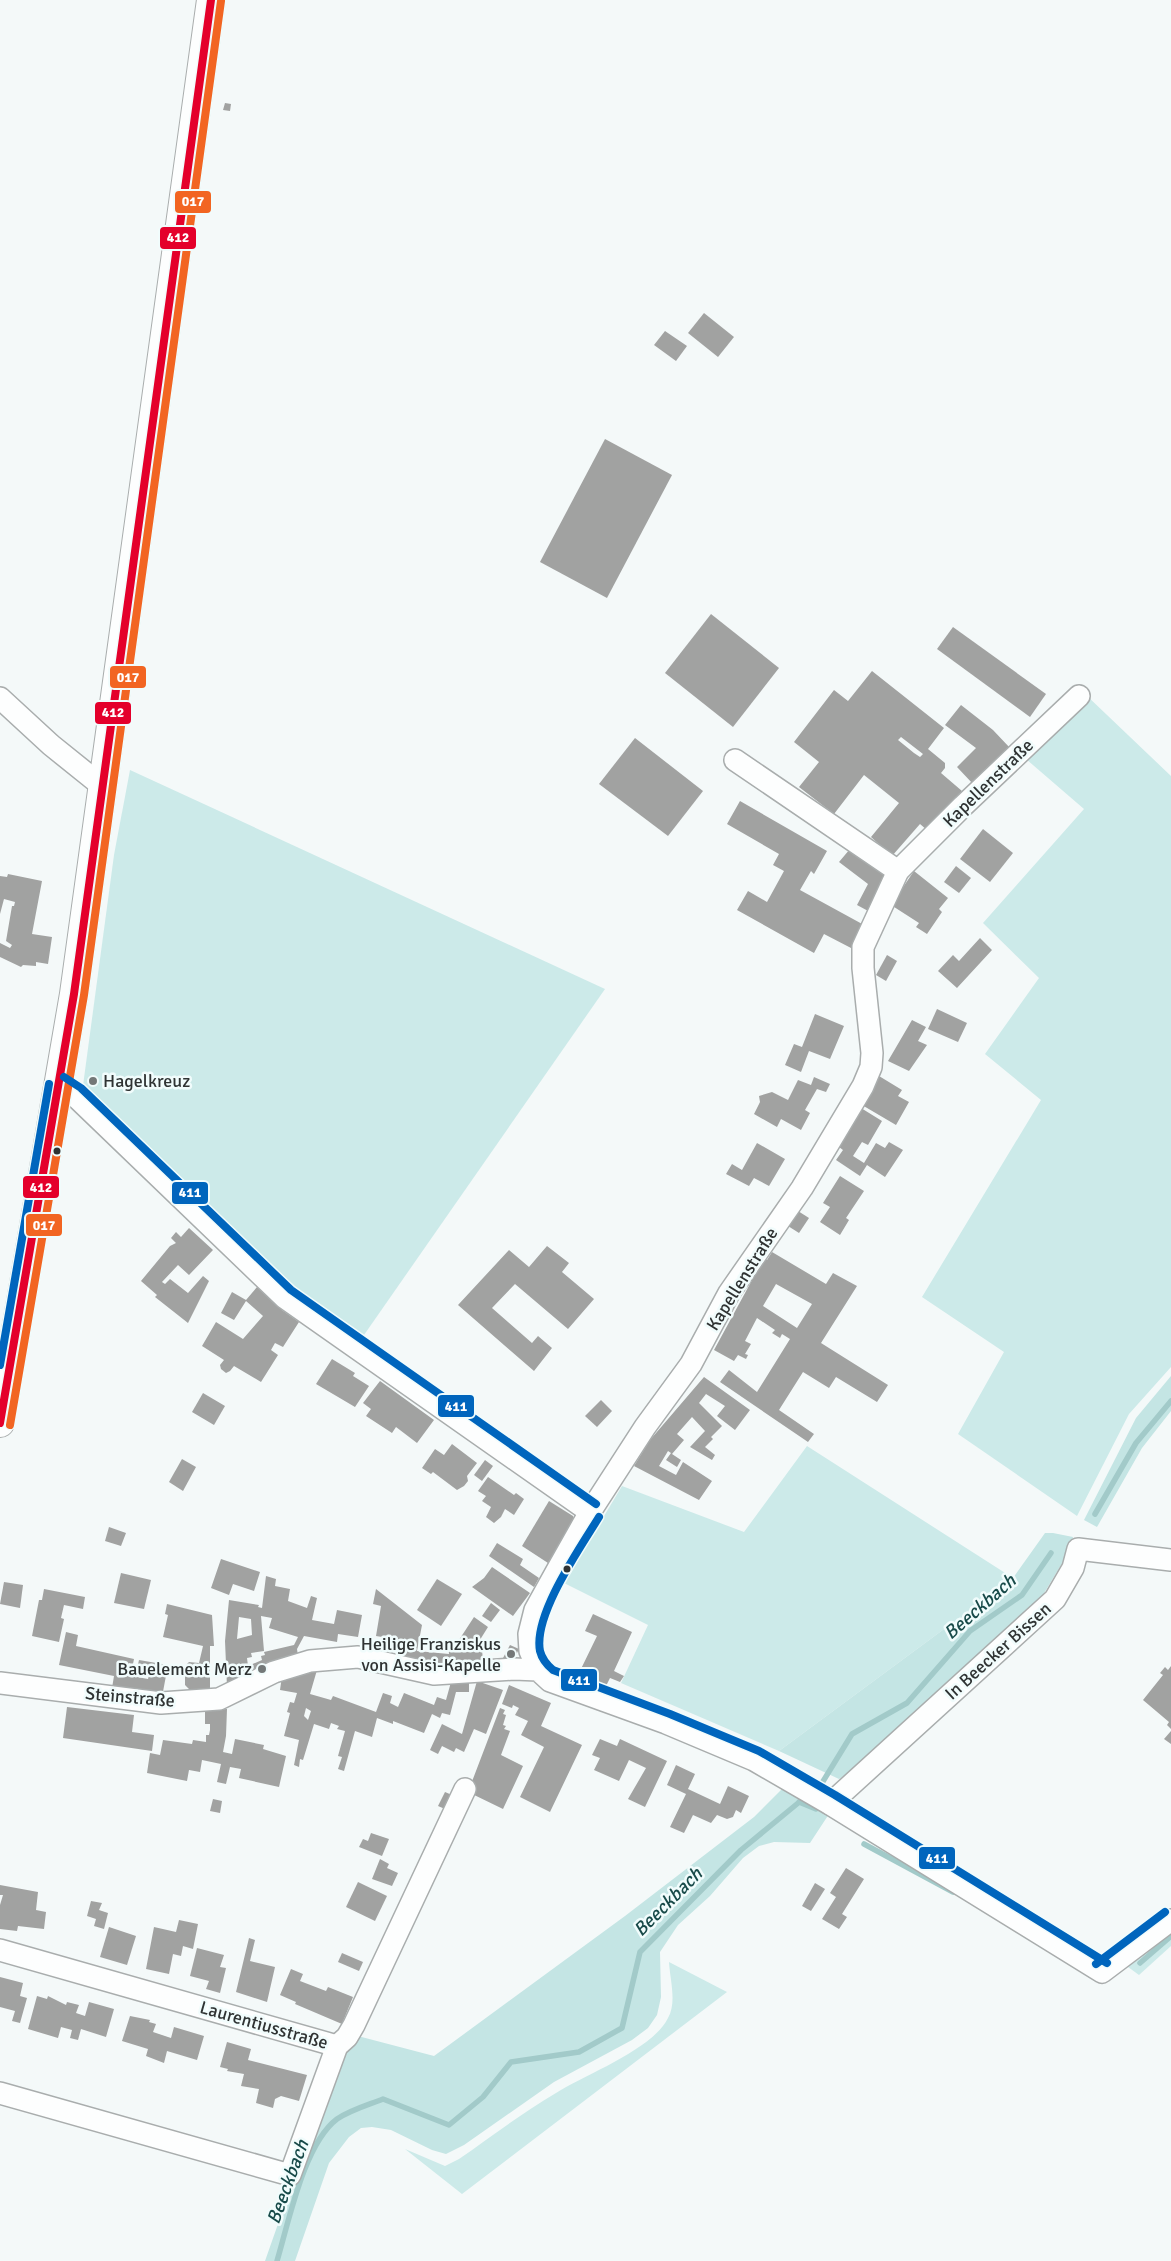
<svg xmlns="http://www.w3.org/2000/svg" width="1171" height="2261" font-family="Signika,sans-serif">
  <rect width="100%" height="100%" fill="#f4f9f9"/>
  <g fill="#cceae9">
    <path d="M1085,694L1171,776V1367L1129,1414L1077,1516L958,1434L1004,1352L922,1297L1041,1100L985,1054L1039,978L983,923L1084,809L1026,759Z"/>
    <path d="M130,770L605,989L364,1335L298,1289L82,1093L114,855Z"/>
    <path d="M807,1446L1013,1578L779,1751L621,1683L648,1625L564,1583L622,1486L744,1532Z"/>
    <path d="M1171,1928V1946L1139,1975L1124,1964Z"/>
    <path d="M669,1962L727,1992L462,2194L405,2149L445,2166L459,2159C491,2137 522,2113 556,2093C586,2074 652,2050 668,2018C677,2002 670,1980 669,1962Z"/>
  </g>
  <g fill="#c4e5e4">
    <path d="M1171,1376V1411L1142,1448L1097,1527L1084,1520L1136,1418Z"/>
    <path d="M1045,1533H1053L1073,1537L1070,1550L1043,1595L854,1769L839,1779L779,1751L1013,1578Z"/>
    <path d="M794,1777L829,1814L810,1843L774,1842L759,1846L743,1858L710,1896L678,1925L660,1952L661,1997L657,2015L648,2028L632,2040L554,2082L464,2145L446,2154L432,2150L391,2130L372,2127L361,2128L349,2137L329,2163L295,2261H265L330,2076L354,2035L434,2056L625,1916L754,1817Z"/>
  </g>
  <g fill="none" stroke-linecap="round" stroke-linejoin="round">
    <g stroke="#a2cac9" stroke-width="5.5">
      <path d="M1095,1514L1136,1443L1171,1401"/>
      <path d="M822,1783L852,1734L907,1703L970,1631L1022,1595L1051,1553"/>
      <path d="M799,1802L816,1809"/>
      <path d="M864,1844L953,1892"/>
      <path d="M1140,1963L1171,1936"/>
      <path d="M277,2261C289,2221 304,2144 337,2119C350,2110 368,2105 383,2099L449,2125L483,2097L511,2062L579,2052L622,2028L640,1952L741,1850L803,1799"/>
    </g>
  </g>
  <g fill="#a1a2a1" fill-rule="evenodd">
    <path d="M225,103L231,104L230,111L223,110Z"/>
    <path d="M704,313L734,337L718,357L688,333Z"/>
    <path d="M665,331L687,346L676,361L654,345Z"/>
    <path d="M605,439L672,475L607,598L540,562Z"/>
    <path d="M711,614L779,668L733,727L665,673Z"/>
    <path d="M953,627L1046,694L1030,717L937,649Z"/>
    <path d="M872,671L944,728L928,749L945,763V768L941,773L962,791L927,830L920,824L892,856L871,837L899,803L864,775L834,814L799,787L819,762L794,742L834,690L848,701ZM901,737L923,754L920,757L914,753L898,740Z"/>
    <path d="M961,705L993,730L1010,748L973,784L957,767L976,748L945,725Z"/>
    <path d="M635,738L703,791L668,836L599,784Z"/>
    <path d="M740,801L827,851L814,874L811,871L800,890L864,925L851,948L824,934L814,953L737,910L748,891L767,902L784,871L773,865L779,854L727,824Z"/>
    <path d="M983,829L1013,853L990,882L960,859Z"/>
    <path d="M850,849L889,879L870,912L857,905L868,884L839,862Z"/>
    <path d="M956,866L971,878L959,893L944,882Z"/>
    <path d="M914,871L948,898L939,909L942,912L927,934L916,927L919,923L891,905Z"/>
    <path d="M8,874L42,881L32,934L52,937L48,964L36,962V966L23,965L21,967L0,957V943L10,948L12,945L6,941L12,906H14L15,902L4,899L0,914V876L7,877Z"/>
    <path d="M980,938L992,950L957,988L938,971L953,955L959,961Z"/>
    <path d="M887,955L897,961L886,981L876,975Z"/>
    <path d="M937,1009L967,1023L958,1042L928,1029Z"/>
    <path d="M815,1014L844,1026L830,1059L809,1051L801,1072L785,1065L794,1044L802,1047Z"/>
    <path d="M912,1020L926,1027L918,1041L927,1045L909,1071L888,1061Z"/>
    <path d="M879,1076L902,1090L898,1096L909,1102L896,1125L862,1105Z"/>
    <path d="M814,1077L830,1084L826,1092L817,1089L805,1110L810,1113L801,1130L781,1119L777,1127L754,1114L760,1102L759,1096L772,1092L788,1100L798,1080L811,1085Z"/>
    <path d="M861,1108L882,1121L868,1145L862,1142L853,1156L864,1163L876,1143L885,1148L889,1142L903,1150L885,1177L867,1165L860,1176L836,1160L843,1150L839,1147Z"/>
    <path d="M757,1143L785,1159L769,1186L754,1178L749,1186L726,1174L732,1164L742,1170Z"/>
    <path d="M840,1176L864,1191L846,1218L849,1220L840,1235L820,1222L830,1207L823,1203Z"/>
    <path d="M798,1211L809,1218L799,1233L788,1226Z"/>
    <path d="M189,1228L213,1250L189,1275L178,1265L162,1282L165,1284L170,1279L188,1293L203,1276L209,1281L188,1323L155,1297L157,1295L141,1281L170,1246L176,1243L171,1238L176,1232L181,1237Z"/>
    <path d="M547,1246L569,1263L562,1272L594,1299L568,1329L515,1284L492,1308L532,1343L538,1336L552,1348L534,1371L458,1305L509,1250L529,1267Z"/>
    <path d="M772,1252L826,1284L833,1273L857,1286L821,1343L888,1385L877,1402L836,1377L829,1388L803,1372L779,1410L814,1434L808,1442L720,1382L729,1370L757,1392L790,1339L782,1334L780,1338L772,1333L775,1330L757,1318L745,1341L751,1344L745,1354L748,1355L746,1359L738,1355L734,1361L714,1350L751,1282L764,1259L767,1260ZM776,1284L812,1304L797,1328L763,1306Z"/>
    <path d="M257,1287L282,1310L299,1322L283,1347L275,1343L271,1350L278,1355L261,1382L234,1366L230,1371L226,1373L221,1369L220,1365L224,1360L202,1346L216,1322L243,1339L263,1316L246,1301L234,1320L221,1313L232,1292L246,1300Z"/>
    <path d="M332,1359L355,1373L353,1376L369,1386L355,1407L316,1384Z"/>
    <path d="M704,1377L750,1410L735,1430L717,1416L725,1406L706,1394L699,1403L722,1426L711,1437L713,1439L705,1447L715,1455L712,1460L690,1447L705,1431L692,1417L677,1434L684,1440L672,1454L681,1460L677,1467L666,1460L671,1453L668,1451L659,1466L676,1475L683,1462L712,1481L699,1500L634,1466L650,1440Z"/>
    <path d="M380,1381L434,1420L417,1443L396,1427L392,1433L366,1416L371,1409L363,1403Z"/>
    <path d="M203,1393L225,1406L214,1425L192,1412Z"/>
    <path d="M601,1400L612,1411L597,1427L585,1416Z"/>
    <path d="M452,1444L477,1463L467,1476L468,1481L464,1486L457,1490L433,1472L431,1474L422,1468L435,1449L444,1455Z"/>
    <path d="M182,1459L196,1467L183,1491L169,1482Z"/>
    <path d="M485,1460L493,1466L482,1481L474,1475Z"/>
    <path d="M488,1477L514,1495L516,1493L524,1499L514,1515L505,1509L501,1517L494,1523L486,1517L491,1507L482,1501L486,1496L478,1491Z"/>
    <path d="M549,1501L573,1516L574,1520L548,1563L522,1546Z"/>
    <path d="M109,1527L126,1533L121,1546L105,1541Z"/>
    <path d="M497,1543L523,1559L520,1565L539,1578L534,1587L489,1556Z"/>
    <path d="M221,1559L260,1572L254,1591L233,1584L229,1595L211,1588Z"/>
    <path d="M492,1567L530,1593L513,1616L472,1587L484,1578Z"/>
    <path d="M121,1573L151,1580L144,1609L114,1603Z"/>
    <path d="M266,1576L276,1579L275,1586L290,1589L288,1601L307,1608L311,1596L317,1598L312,1620L334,1624L337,1610L362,1615L358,1637L338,1634L337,1642L304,1636L297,1649L298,1656L227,1687L225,1641L229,1600L259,1605L258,1607L262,1608ZM261,1616L272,1618L269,1628L298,1637L294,1645L264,1652L265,1655L261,1656L262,1660L248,1666L247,1658L252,1657L251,1653L264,1651ZM239,1617L251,1619L252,1635L237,1639Z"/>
    <path d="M437,1579L462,1594L441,1626L417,1610Z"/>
    <path d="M4,1582L23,1585L20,1608L0,1604Z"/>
    <path d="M44,1589L85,1597L83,1609L64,1605L61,1618L64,1619L59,1642L32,1636L39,1600H42Z"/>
    <path d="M376,1589L422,1625L417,1651L449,1654L448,1644L457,1643L474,1617L488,1627L478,1643L474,1642L475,1649H482L483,1662L436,1665L397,1659L401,1640L376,1636L381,1606L373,1604Z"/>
    <path d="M491,1603L500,1610L491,1622L482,1616Z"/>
    <path d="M167,1604L212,1615L214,1646H210V1691H191L185,1685V1666L189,1662L199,1663L203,1646L163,1637L168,1615L165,1614Z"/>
    <path d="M593,1614L632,1632L614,1671L624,1676L620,1682L610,1678L606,1686L579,1673L597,1636L585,1631Z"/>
    <path d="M66,1632L78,1635L76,1646L134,1659L133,1664L129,1663L126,1675L148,1679L150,1672L137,1669L139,1660L168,1665L162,1697L112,1688L114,1676L59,1665Z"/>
    <path d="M510,1645L519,1649L512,1663L503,1658Z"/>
    <path d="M1171,1666V1729L1167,1725L1169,1722L1143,1700L1163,1675L1160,1673L1165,1667L1168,1670Z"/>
    <path d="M317,1670L310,1694L331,1700L333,1696L376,1712L383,1693L392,1696L390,1703L398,1707L404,1693L434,1705L437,1697L446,1700L451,1682L469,1683V1692H456L450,1715L442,1713L440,1718L432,1714L424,1733L393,1721V1724L377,1718L372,1737L355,1731L344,1771L338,1769L342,1757L338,1756L345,1731L337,1729L339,1726L331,1723L329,1729L314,1724L303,1760L300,1759L299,1767L294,1765L299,1740L284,1736L290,1713L287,1712L290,1702L294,1703L297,1693L280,1690L282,1676ZM306,1708L311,1711L308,1720L304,1716Z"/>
    <path d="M477,1681L503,1690L486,1734L474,1729L464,1752L456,1748L454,1752L442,1746L438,1754L430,1750L442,1724L462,1734Z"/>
    <path d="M509,1685L551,1703L541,1726L582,1745L550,1812L520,1797L544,1747L521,1735L528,1721L515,1715L519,1708L513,1705L512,1708L502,1704Z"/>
    <path d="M67,1707L134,1715L132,1732L154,1735L152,1751L63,1738Z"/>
    <path d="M500,1708L505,1710L503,1714L506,1715L503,1725L506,1726L504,1729L510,1731L501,1755L523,1766L503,1809L468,1792Z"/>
    <path d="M227,1709L226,1736L223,1752L232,1754L235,1739L264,1745L263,1749L286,1756L279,1787L239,1778L241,1769L230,1767L226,1784L217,1782L221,1764L202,1760L200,1772L189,1770L187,1781L147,1773L150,1753L160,1755L163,1740L192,1744L193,1740L206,1742V1735H209L210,1730V1724H205V1710Z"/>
    <path d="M1171,1731V1744L1164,1739Z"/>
    <path d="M600,1739L617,1746L620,1739L667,1761L645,1807L628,1799L646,1768L629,1760L619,1781L594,1770L600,1758L592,1755Z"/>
    <path d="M676,1765L695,1774L688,1789L720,1804L728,1786L749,1796L741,1813L736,1810L733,1817L727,1819L717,1815L711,1823L693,1815L684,1833L670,1827L686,1794L667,1785Z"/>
    <path d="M445,1792L452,1795L445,1809L438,1806Z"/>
    <path d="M213,1799L222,1801L220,1813L210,1811Z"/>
    <path d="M371,1833L389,1839L382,1856L359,1847L363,1839L368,1841Z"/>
    <path d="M380,1859L389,1864L387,1868L398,1873L392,1886L372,1879Z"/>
    <path d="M846,1868L864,1879L842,1914L847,1917L839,1929L822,1919L836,1897L830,1893Z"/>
    <path d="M358,1882L387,1896L375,1921L346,1907Z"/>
    <path d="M815,1883L825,1889L811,1911L802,1906Z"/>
    <path d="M0,1885L38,1892L36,1910L46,1912L44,1929L18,1926L17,1931L0,1929V1905L3,1895H0Z"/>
    <path d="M91,1901L102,1903L99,1910L108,1913L104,1929L94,1926L96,1919L87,1916Z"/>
    <path d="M179,1920L198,1924L193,1949L183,1946L181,1956L173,1954L169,1974L146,1969L154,1927L176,1932Z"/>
    <path d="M109,1927L136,1936L127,1965L100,1957Z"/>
    <path d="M249,1938L255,1940L250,1961L275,1967L267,2002L236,1992Z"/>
    <path d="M197,1948L224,1955L220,1967L226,1968L220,1993L206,1989L209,1981L190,1976Z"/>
    <path d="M342,1953L363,1962L359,1971L338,1962Z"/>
    <path d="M291,1969L303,1974L300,1981L326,1991L328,1987L353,1997L342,2024L295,2004L296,2002L280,1995Z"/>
    <path d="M0,1977L23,1983L20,1996L27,1998L20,2023L12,2021L15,2011L0,2007Z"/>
    <path d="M37,1996L47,1999L48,1996L66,2005L67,2002L79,2005L76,2013L85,2016L89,2002L114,2009L106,2037L81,2029L78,2040L70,2038L72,2030L61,2027L58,2038L28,2029Z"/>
    <path d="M130,2016L150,2020L149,2022L156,2024L153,2032L171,2038L174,2027L204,2036L197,2060L167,2051L164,2063L146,2056L148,2049L122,2041Z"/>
    <path d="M227,2042L251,2049L248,2060L307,2075L299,2101L281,2096L275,2099L273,2108L256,2103L259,2089L241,2086L244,2074L227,2071L228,2069L220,2067Z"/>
  </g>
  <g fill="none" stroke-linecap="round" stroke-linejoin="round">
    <defs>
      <g id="minor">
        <path d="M0,698L51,745L102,786"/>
        <path d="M735,760L898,871"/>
        <path d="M59,1086L74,1095L285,1298L590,1512"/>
        <path d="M538,1670L530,1651L529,1634L535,1610L560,1565L590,1512L645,1427L691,1364L729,1293L802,1188L863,1086L871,1067L872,1053L863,968V947L898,871L963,806L1079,696"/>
        <path d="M0,1683L161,1703L219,1699L274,1672L310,1661L358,1657L434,1674L514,1669L538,1670L550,1681L666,1723L754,1760L830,1804L1102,1972L1171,1920"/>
        <path d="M830,1804L1055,1599L1073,1568L1078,1549L1171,1560"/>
        <path d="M0,1950L337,2046"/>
        <path d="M0,2093L290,2175L337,2046L347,2037L354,2025L465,1789"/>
      </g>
      <path id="secondary" d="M0,1423L74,994L211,0"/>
    </defs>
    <use href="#minor" stroke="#a9adad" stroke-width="24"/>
    <use href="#secondary" stroke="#a9adad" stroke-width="30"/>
    <use href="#minor" stroke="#fdfefe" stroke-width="21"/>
    <use href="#secondary" stroke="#fdfefe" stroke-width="28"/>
    <defs>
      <path id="bus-1" d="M0,1423L74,994L211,0"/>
      <path id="bus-2" d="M10,1425L84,995L221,1"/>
      <g id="bus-3">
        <path d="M64,1077L81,1088L291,1290L596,1504"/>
        <path d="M0,1365L49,1084"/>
        <path d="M599,1517C580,1548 533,1615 540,1651C542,1659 547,1665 553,1670L670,1714L759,1751L835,1795L1107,1963"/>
        <path d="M1096,1964L1165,1912"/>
      </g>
    </defs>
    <use href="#bus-1" stroke="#f1fcfc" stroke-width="11"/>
    <use href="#bus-2" stroke="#f1fcfc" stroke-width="11"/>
    <use href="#bus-3" stroke="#f1fcfc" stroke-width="11"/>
    <use href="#bus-1" stroke="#e4002b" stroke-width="8"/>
    <use href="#bus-2" stroke="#f26522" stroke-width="8"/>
    <use href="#bus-3" stroke="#0065bd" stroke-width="8"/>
  </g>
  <g fill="#747878" stroke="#f1fcfc" stroke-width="2">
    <circle cx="93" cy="1081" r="5"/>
    <circle cx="511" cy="1654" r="5"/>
    <circle cx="262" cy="1669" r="5"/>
  </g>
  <g fill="#2f3333" stroke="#f1fcfc" stroke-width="2">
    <circle cx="57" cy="1151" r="4.5"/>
    <circle cx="567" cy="1569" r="4.5"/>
  </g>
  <g text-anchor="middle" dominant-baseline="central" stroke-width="5" stroke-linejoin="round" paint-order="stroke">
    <g font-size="18" fill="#2f3333" stroke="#f1fcfc">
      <text transform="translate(988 783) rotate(-44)">Kapellenstraße</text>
      <text transform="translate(742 1279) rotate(-58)">Kapellenstraße</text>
      <text transform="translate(998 1651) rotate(-42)">In Beecker Bissen</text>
      <text transform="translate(130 1697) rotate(5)">Steinstraße</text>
      <text transform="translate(264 2025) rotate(16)">Laurentiusstraße</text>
    </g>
    <g font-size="18" fill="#2f3333" stroke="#f1fcfc" text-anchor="end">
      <text x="103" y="1081" text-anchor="start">Hagelkreuz</text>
      <text x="501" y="1644">Heilige Franziskus<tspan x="501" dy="21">von Assisi-Kapelle</tspan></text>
      <text x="252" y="1669">Bauelement Merz</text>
    </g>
    <g font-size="19" font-style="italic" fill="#184a49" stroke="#f1fcfc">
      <text transform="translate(980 1607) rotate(-41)">Beeckbach</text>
      <text transform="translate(668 1902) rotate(-45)">Beeckbach</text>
      <text transform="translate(288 2182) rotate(-70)">Beeckbach</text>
    </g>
  </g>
  <g stroke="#f1fcfc" stroke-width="2">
    <rect x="174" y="190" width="38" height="24" rx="5" fill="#f26522"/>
    <rect x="159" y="226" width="38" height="24" rx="5" fill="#e4002b"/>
    <rect x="109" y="665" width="38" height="24" rx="5" fill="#f26522"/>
    <rect x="94" y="701" width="38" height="24" rx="5" fill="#e4002b"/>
    <rect x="22" y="1175" width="38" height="24" rx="5" fill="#e4002b"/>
    <rect x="171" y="1181" width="38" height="24" rx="5" fill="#0065bd"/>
    <rect x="25" y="1213" width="38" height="24" rx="5" fill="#f26522"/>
    <rect x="437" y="1394" width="38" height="24" rx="5" fill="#0065bd"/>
    <rect x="560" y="1668" width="38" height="24" rx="5" fill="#0065bd"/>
    <rect x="918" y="1846" width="38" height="24" rx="5" fill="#0065bd"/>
  </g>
  <g font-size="14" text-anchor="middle" font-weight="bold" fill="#fff">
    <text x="193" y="206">017</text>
    <text x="178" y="242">412</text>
    <text x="128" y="682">017</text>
    <text x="113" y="717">412</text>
    <text x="41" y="1192">412</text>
    <text x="190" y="1197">411</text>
    <text x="44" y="1230">017</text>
    <text x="456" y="1411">411</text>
    <text x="579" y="1685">411</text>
    <text x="937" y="1863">411</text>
  </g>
</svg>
